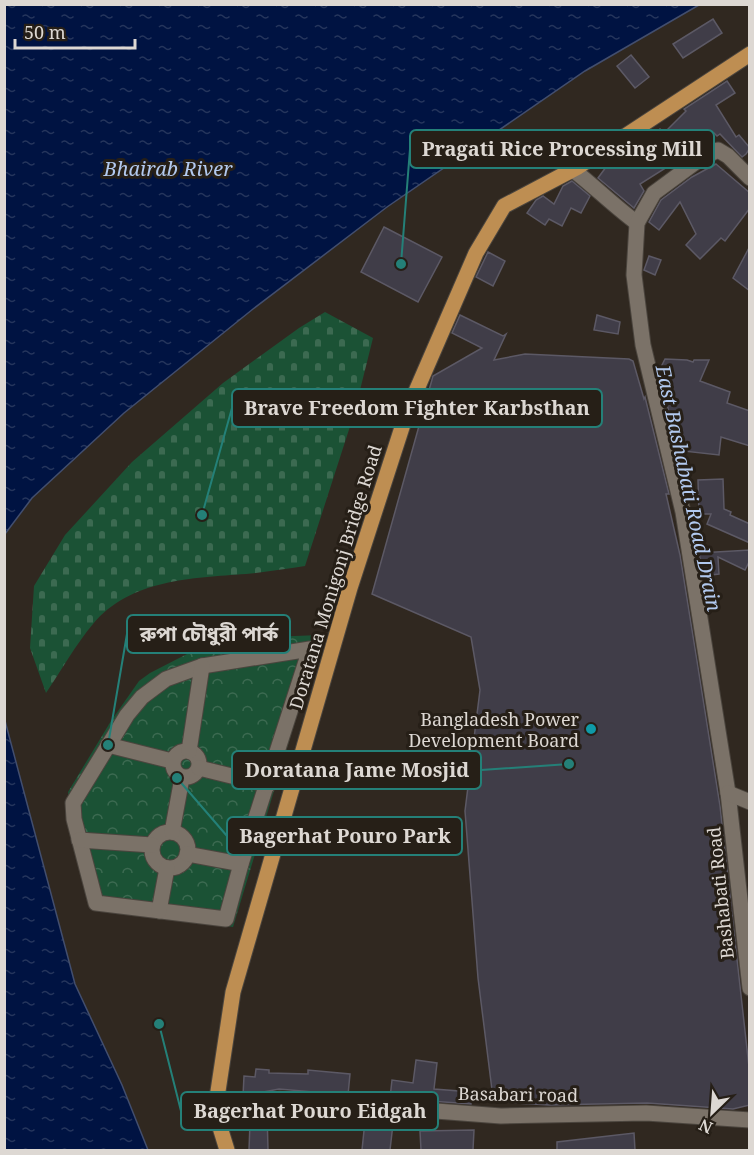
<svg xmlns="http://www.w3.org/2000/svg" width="754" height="1155" font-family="'Noto Serif','Noto Sans Bengali',serif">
  <defs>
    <pattern id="forest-crowns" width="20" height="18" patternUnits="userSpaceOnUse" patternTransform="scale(1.5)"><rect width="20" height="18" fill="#1b5235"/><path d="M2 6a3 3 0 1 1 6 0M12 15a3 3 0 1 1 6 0" fill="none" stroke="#3c6a51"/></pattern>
    <pattern id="cemetery-stones" width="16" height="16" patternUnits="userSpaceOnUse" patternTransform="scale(1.5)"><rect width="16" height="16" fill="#1b5235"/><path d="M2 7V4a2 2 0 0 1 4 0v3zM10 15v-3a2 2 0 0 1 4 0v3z" fill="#3c6a51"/></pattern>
    <pattern id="water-ripples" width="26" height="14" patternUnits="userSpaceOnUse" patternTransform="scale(1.5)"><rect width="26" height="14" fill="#001342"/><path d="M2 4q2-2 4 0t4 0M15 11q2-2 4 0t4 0" fill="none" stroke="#25355c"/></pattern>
  </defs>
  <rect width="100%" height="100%" fill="#302820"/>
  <path fill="url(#forest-crowns)" d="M321,635L233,927L93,908L72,840L68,792L111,721L139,681L150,673L187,654L219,645L268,637Z"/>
  <path fill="url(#cemetery-stones)" d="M325,312L373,338L354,414L305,566C285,569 266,572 246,574C192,578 131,579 93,624C76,644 61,671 46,693L30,648L34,586L65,535L132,462L223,383L299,328Z"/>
  <g fill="url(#water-ripples)" stroke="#424e6e" stroke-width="1.5">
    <path d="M5,4H699V5L585,71L387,207L253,309L124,413L32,498L5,534Z"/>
    <path d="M4,717L75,984L122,1085L148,1150H5Z"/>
  </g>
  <g fill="#403d48" stroke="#5c5965" stroke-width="1.5">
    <path d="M713,19L722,33L683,58L673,44Z"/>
    <path d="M631,55L649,77L635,88L617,66Z"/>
    <path d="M727,81L735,93L716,105L736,137L739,135L750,148L746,154L742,157L720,134L717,136L714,133L699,147L640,184L644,191L634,208L598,178L609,163L614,166L660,129L664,133L686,111L684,109Z"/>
    <path d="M716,164L750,193V208L725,241L721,238L700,259L686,245L696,234L680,202L659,230L649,222L661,200L692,177Z"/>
    <path d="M572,181L590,196L581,213L571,208L562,226L549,219L545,225L527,213L536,200L543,196L554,204L563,186Z"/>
    <path d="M384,227L442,257L418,302L361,272Z"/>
    <path d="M750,246V291L733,278Z"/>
    <path d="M488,252L505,261L493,286L476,277Z"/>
    <path d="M649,256L661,260L655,275L644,270Z"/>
    <path d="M460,315L503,336L506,334L494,360L525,354L629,359L633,361L644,399L645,397L669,494H666L680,555L697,661L720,806L749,1067L750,1105L733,1109L647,1103L549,1105L516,1103L493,1098L478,978L465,811L480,690L471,637L372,594L433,376L482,348L452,333Z"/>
    <path d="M597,315L620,322L618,334L594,330Z"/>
    <path d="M665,359L687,360L693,362L694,360H709L700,381L730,392L727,403L750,411V446L721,437L719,455L684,451L691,490L688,491L659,371Z"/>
    <path d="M723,479L724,509L731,512L730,515L750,524V543L707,524L711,514H699L698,480Z"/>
    <path d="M750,550V560L745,570L718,557L719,574L703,576L699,553Z"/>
    <path d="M416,1060L437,1063L434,1089L472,1092L471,1104L390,1098L392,1080L413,1083Z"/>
    <path d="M256,1069L269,1070V1073L308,1074V1070L350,1074L348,1095L279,1089L243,1096L244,1076L255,1077Z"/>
    <path d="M267,1111L268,1150H249L250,1123L229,1124L228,1119Z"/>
    <path d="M365,1121L393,1124L390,1150H362Z"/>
    <path d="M474,1130L473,1150H421L420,1131Z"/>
    <path d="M634,1133L635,1150H557V1142Z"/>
  </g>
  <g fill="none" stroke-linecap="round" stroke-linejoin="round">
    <defs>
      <g id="minor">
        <path d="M572,169C594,186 614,206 637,223"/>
        <path d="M750,178L728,156L718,150L700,159L654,193L637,223L634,275L643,345L683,512L728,793L750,988"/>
        <path d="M310,649L241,864L226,919L96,903L74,819L73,803L127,715L142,697L166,679L202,666Z"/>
        <path d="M108,745L172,761"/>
        <circle cx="186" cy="764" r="13"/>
        <path d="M189,751L202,666"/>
        <path d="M199,768L268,785"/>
        <path d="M728,793L750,802"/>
        <circle cx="170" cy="850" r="18"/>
        <path d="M172,832L182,778"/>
        <path d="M79,840L152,845"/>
        <path d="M187,854L241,864"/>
        <path d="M159,911L167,868"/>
        <path d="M215,1111L279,1099L501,1116L646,1113L750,1120"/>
      </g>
      <path id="major" d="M227,1150L215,1111L233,992L350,588L407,412L476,253L504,206L578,167L750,54"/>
    </defs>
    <use href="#minor" stroke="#4b453e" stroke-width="17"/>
    <use href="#major" stroke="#4b453e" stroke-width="17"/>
    <use href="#minor" stroke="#7b7268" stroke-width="15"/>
    <use href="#major" stroke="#be8e52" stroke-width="15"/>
  </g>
  <circle fill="#0f9aa8" stroke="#261f17" stroke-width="2" cx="591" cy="729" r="6"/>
  <g text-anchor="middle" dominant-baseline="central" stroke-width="6" stroke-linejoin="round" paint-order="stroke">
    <g font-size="18" fill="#ddd8d3" stroke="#261f17">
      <text transform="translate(335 577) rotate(-73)">Doratana Monigonj Bridge Road</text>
      <text transform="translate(720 893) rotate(-96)">Bashabati Road</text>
      <text transform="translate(518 1094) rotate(1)">Basabari road</text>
    </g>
    <g font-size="18" fill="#ddd8d3" stroke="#261f17" text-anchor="end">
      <text x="579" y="719">Bangladesh Power<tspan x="579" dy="21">Development Board</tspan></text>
    </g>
    <g font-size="20" font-style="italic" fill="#b2c9ef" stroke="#261f17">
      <text x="168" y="168">Bhairab River</text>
      <text transform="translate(689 488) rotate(78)">East Bashabati Road Drain</text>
    </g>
  </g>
  <path fill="none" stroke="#248078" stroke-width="2" d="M401 264L410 149M202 515L232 408M108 745L127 634M569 764L481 770M177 778L227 836M159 1024L181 1111"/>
  <g fill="#248078" stroke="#261f17" stroke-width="2">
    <circle cx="401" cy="264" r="6"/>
    <circle cx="202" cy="515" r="6"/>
    <circle cx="108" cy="745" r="6"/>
    <circle cx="569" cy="764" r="6"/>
    <circle cx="177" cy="778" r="6"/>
    <circle cx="159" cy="1024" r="6"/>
  </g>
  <g fill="#261f17" stroke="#248078" stroke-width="2">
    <rect x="410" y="130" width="304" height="38" rx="6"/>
    <rect x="232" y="389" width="370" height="38" rx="6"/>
    <rect x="127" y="615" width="163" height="38" rx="6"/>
    <rect x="232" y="751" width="249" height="38" rx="6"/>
    <rect x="227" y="817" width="235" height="38" rx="6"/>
    <rect x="181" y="1092" width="257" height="38" rx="6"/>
  </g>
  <g font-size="20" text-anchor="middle" font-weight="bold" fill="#ddd8d3">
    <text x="562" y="156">Pragati Rice Processing Mill</text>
    <text x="417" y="415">Brave Freedom Fighter Karbsthan</text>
    <text x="209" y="641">রুপা চৌধুরী পার্ক</text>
    <text x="357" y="777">Doratana Jame Mosjid</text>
    <text x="345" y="843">Bagerhat Pouro Park</text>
    <text x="310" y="1118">Bagerhat Pouro Eidgah</text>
  </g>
  <rect width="754" height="1155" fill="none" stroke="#ddd8d3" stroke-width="12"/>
  <g transform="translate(712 1113) rotate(205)" stroke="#261f17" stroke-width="4.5" paint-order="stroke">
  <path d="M0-4.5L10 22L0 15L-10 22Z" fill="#ddd8d3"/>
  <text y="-9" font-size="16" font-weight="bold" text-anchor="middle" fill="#ddd8d3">N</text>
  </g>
  <path d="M15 39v9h120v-9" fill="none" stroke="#ddd8d3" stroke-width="3"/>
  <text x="24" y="39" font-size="18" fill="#ddd8d3" stroke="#261f17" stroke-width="4.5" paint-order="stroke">50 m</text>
</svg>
